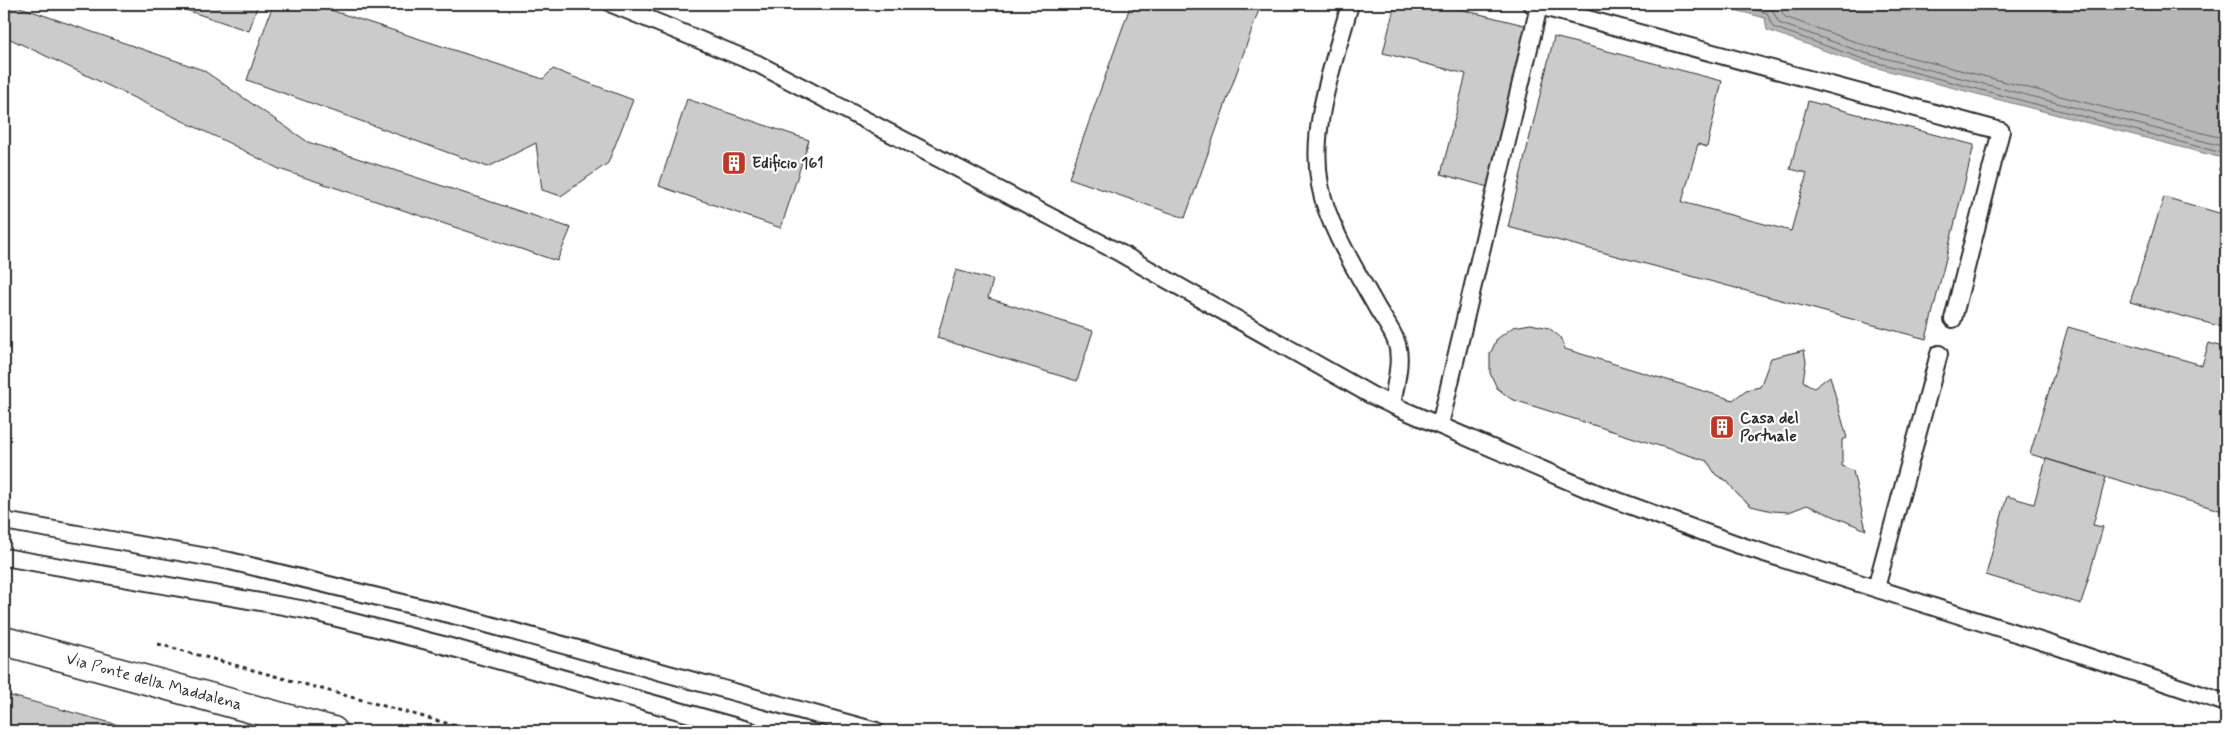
<svg xmlns="http://www.w3.org/2000/svg" width="2230" height="735" font-family="Mynerve,sans-serif">
  <rect width="100%" height="100%" fill="#fff"/>
  <filter id="ink" filterUnits="userSpaceOnUse"><feTurbulence type="fractalNoise" baseFrequency=".02" numOctaves="2"/><feDisplacementMap in="SourceGraphic" scale="10" xChannelSelector="R" yChannelSelector="G"/><feConvolveMatrix kernelMatrix="1 2 1 2 8 2 1 2 1" color-interpolation-filters="sRGB"/></filter>
  <g filter="url(#ink)">
    <path fill="#b6b6b6" stroke="#7e7e7e" d="M1712,4H2226V159L1862,64L1767,30L1765,18Z"/>
    <g fill="none" stroke-linecap="round" stroke-linejoin="round">
      <g stroke="#636363" stroke-width="1">
        <path d="M1732,4L1767,13L1773,27L1863,59L2226,154"/>
        <path d="M1756,4L1772,9L1779,23L1865,53L2226,147"/>
        <path d="M1777,4L1785,17L1867,46L2226,139"/>
      </g>
    </g>
    <g fill="#cbcbcb" stroke="#2b2b2b">
      <path d="M4,4H11L203,70L308,142L571,228L557,261L279,169L231,144L4,36Z"/>
      <path d="M168,4H258L249,31Z"/>
      <path d="M273,4H312L543,79L553,69L633,100L608,163L561,196L542,190L536,143L488,167L247,80Z"/>
      <path d="M1131,4H1261L1185,218L1069,178Z"/>
      <path d="M1395,4H1439L1528,26L1488,187L1441,174L1466,74L1383,53Z"/>
      <path d="M1554,37L1722,81L1707,147L1698,144L1682,202L1791,231L1807,173L1790,169L1808,101L1974,145L1926,339L1508,227Z"/>
      <path d="M687,99L809,140L781,228L659,186Z"/>
      <path d="M2164,197L2226,215V328L2130,302Z"/>
      <path d="M956,270L993,280L988,298L1093,331L1077,381L937,338Z"/>
      <path d="M1531,324L1549,328L1560,337L1565,349L1733,400L1746,390L1760,387L1771,358L1804,350L1806,362L1803,381L1814,388L1830,376L1847,438L1842,440V466L1853,471L1866,530L1807,505L1789,512L1772,511L1751,506L1737,494L1727,481L1716,475L1707,461L1511,399L1497,388L1490,373V354L1497,339L1513,327Z"/>
      <path d="M2068,327L2202,365L2209,343L2226,348V512L2030,454Z"/>
      <path d="M2046,459L2106,477L2093,525L2103,527L2081,604L1986,575L2007,496L2034,504Z"/>
      <path d="M4,694L141,731H4Z"/>
    </g>
    <g fill="none" stroke-linecap="round" stroke-linejoin="round">
      <defs>
        <g id="service">
          <path d="M612,4L758,64L1120,253L1371,395L1392,405L1599,494L1739,545L2053,645L2226,703"/>
          <path d="M1350,4C1335,61 1309,125 1320,185C1327,225 1357,272 1377,308C1383,318 1392,330 1396,341C1403,360 1395,385 1392,405"/>
          <path d="M1532,4L2001,131L1953,319"/>
          <path d="M1440,425L1539,6"/>
          <path d="M4,521L230,561L465,618L876,731"/>
          <path d="M4,557L306,610L443,645L751,731"/>
          <path d="M1876,588L1939,354"/>
        </g>
        <path id="minor" d="M4,641L333,731"/>
      </defs>
      <use href="#service" stroke="#2b2b2b" stroke-width="20"/>
      <use href="#minor" stroke="#2b2b2b" stroke-width="31"/>
      <g stroke="#2b2b2b" stroke-width="3" stroke-dasharray="4 4" stroke-linecap="butt">
        <path d="M2220,171L2226,102"/>
        <path d="M158,644L475,731"/>
      </g>
      <use href="#service" stroke="#fff" stroke-width="16"/>
      <use href="#minor" stroke="#fff" stroke-width="28"/>
    </g>
  </g>
  <defs>
    <symbol id="building-square" viewBox="-11 -11 22 22"><rect x="-9" y="-9" width="18" height="18" rx="4" fill="#c8321e" stroke="#fff"/><path d="M-4-6H4V6H1V3H-1V6H-4ZM-2.5-4.3h1.7v1.8h-1.7ZM.8-4.3h1.7v1.8H.8ZM-2.5-1h1.7V.8h-1.7ZM.8-1h1.7V.8H.8Z" fill="#fff"/></symbol>
  </defs>
  <g fill-rule="evenodd">
    <use href="#building-square" x="720" y="149" width="28" height="28"/>
    <use href="#building-square" x="1708" y="413" width="28" height="28"/>
  </g>
  <g text-anchor="middle" dominant-baseline="central" stroke-width="4.5" stroke-linejoin="round" paint-order="stroke">
    <g font-size="16" font-weight="bold" fill="#2b2b2b" stroke="#fff" text-anchor="start">
      <text x="752" y="163">Edificio 161</text>
      <text x="1740" y="418">Casa del<tspan x="1740" dy="18">Portuale</tspan></text>
    </g>
    <g font-size="16" fill="#2b2b2b" stroke="#fff">
      <text transform="translate(154 682) rotate(15)">Via Ponte della Maddalena</text>
    </g>
  </g>
  <rect width="2230" height="735" fill="none" stroke="#fff" stroke-width="20"/>
  <rect x="10" y="10" width="2210" height="715" fill="none" stroke="#2b2b2b" stroke-width="2" filter="url(#ink)"/>
</svg>
